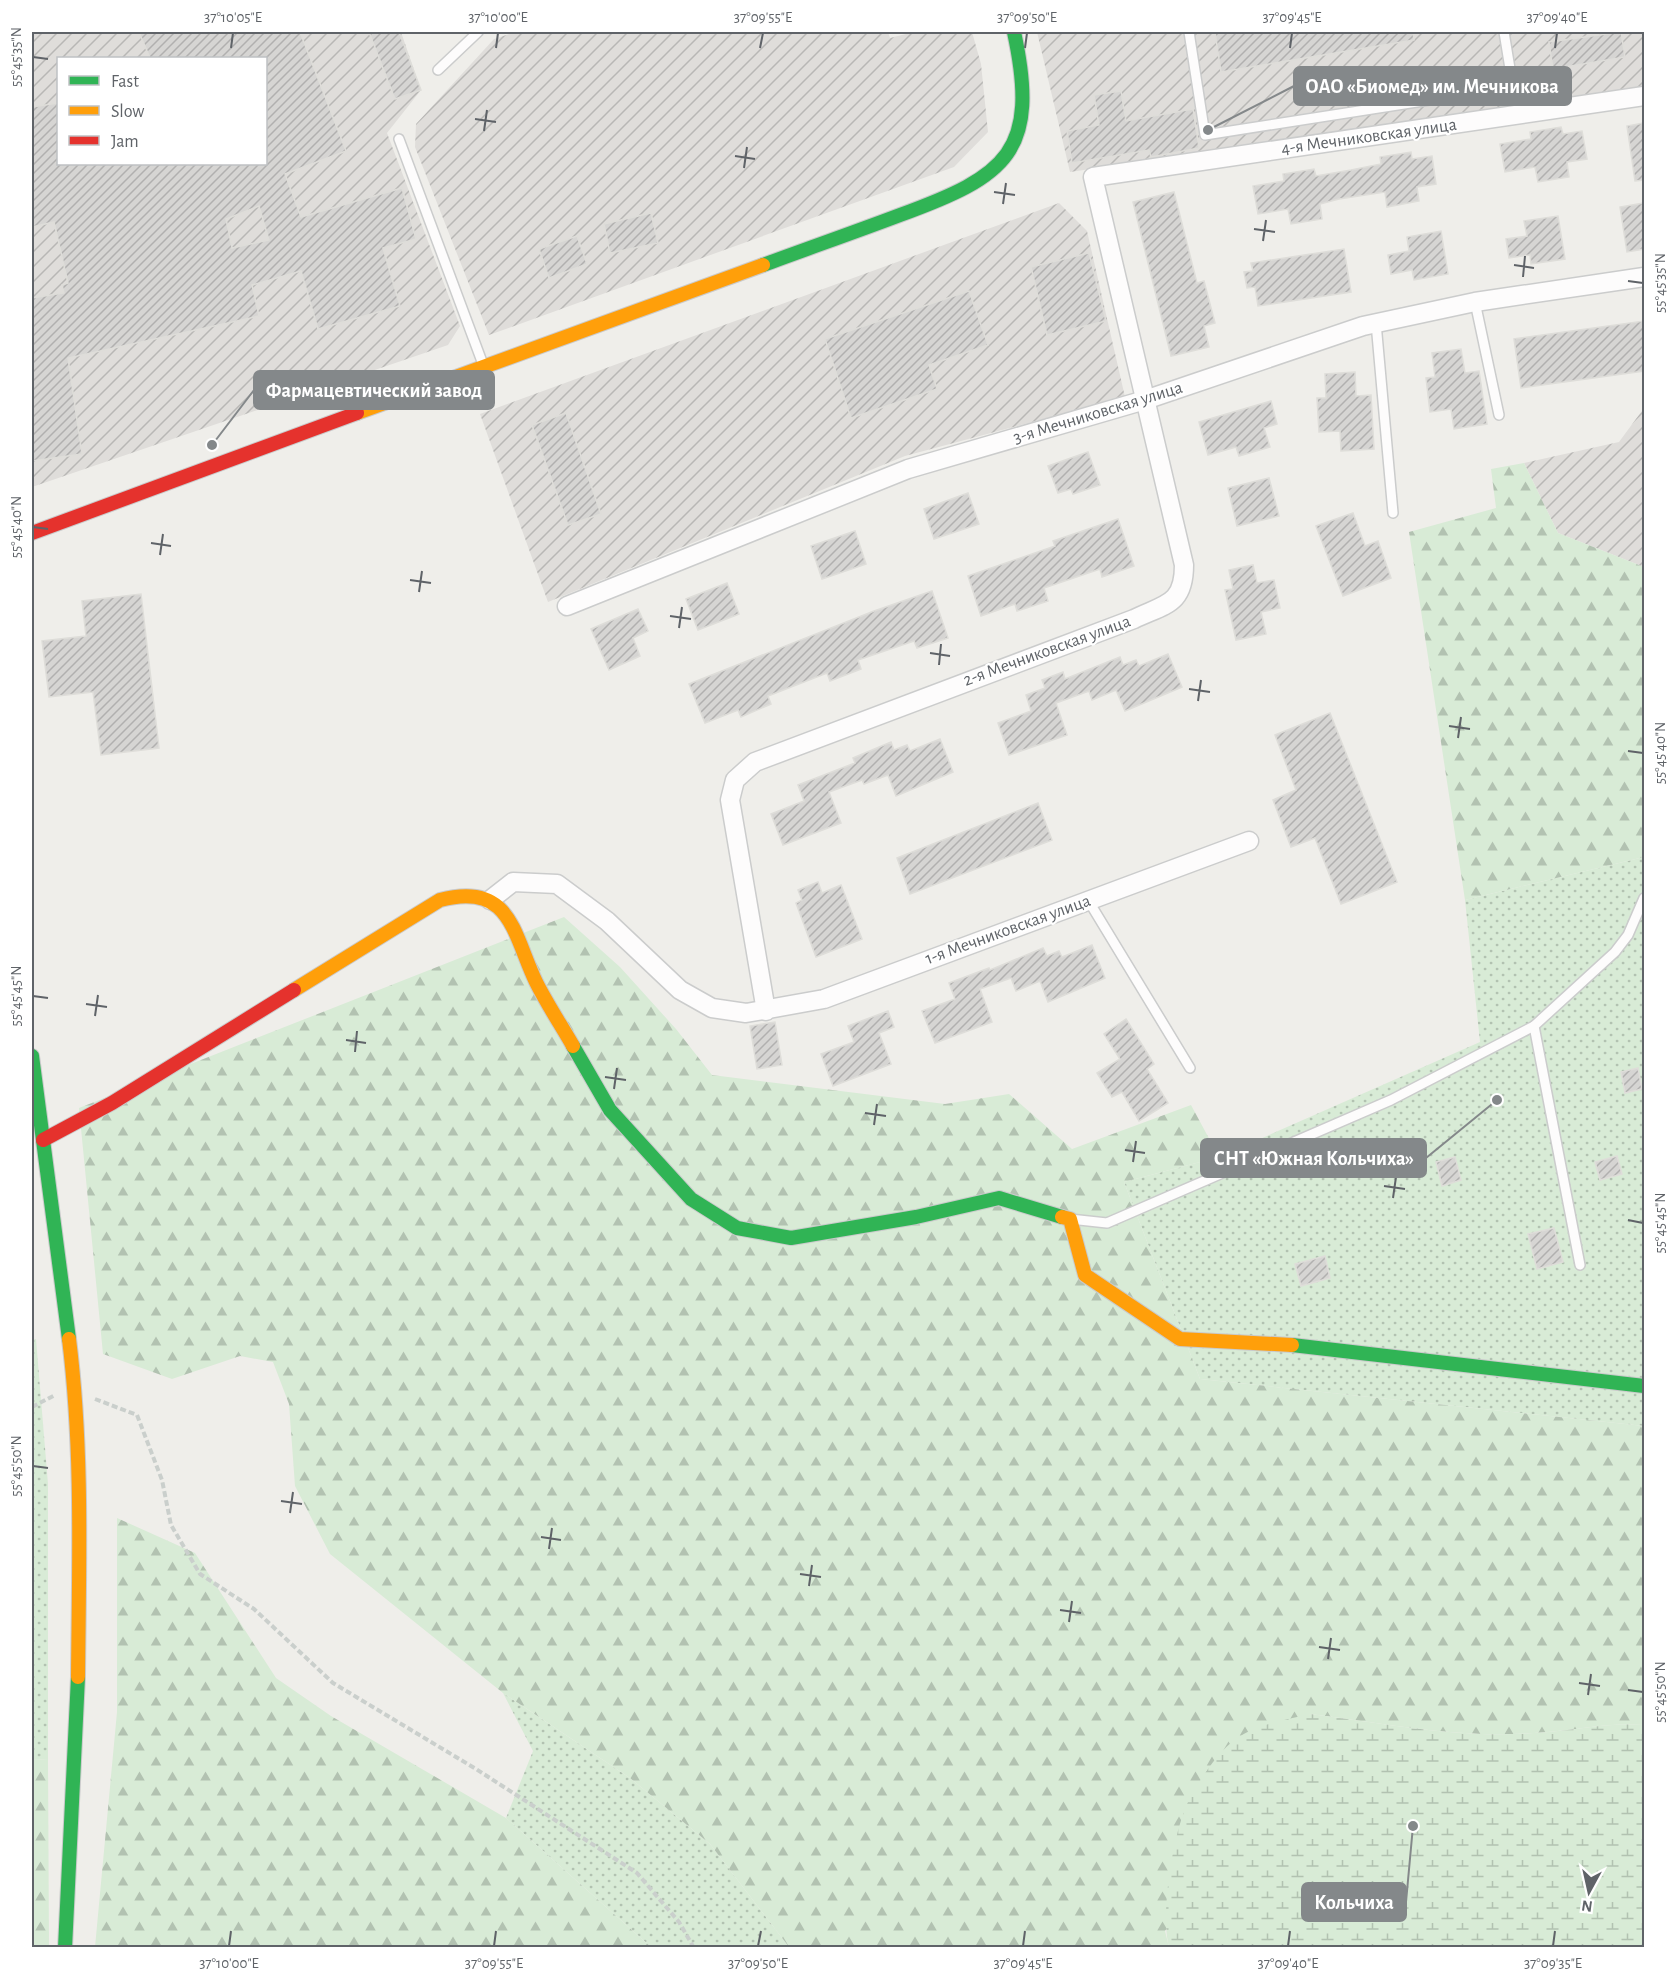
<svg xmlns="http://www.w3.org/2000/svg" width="1676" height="1979" font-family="'Alegreya Sans',sans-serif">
  <defs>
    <pattern id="industrial-furrows" width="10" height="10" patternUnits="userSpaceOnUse" patternTransform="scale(1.5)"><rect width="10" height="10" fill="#dfddda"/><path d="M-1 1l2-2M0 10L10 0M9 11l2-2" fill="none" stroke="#b8b7b5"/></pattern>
    <pattern id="grass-dots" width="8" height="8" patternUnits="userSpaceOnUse" patternTransform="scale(1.5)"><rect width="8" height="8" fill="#d8ebd6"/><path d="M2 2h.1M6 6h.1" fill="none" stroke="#b2c2b1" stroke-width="1.8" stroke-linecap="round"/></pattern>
    <pattern id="forest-firs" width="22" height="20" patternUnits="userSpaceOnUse" patternTransform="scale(1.5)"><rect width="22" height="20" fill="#d8ebd6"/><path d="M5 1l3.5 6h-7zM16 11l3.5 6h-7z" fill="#b2c2b1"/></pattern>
    <pattern id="wetland-marsh" width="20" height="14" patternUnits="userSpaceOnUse" patternTransform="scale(1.5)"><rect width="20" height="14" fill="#d8ebd6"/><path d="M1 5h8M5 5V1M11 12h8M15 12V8" fill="none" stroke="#b2c2b1"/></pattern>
    <pattern id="building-hatch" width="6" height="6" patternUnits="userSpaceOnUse" patternTransform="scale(1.5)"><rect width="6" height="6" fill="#d6d5d3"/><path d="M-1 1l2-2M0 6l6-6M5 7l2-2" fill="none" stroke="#b1b0af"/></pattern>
  </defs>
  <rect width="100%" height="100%" fill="#efeeea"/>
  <g fill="url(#industrial-furrows)" fill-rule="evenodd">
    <path d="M32,32H401L421,90L387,133L460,326L448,345L32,487ZM58,58H266V164H58Z"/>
    <path d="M515,32H888L890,38L914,32H972L981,64L988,132L954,167L489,335L415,147L416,124L494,39Z"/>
    <path d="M1037,32H1644V88L1070,172Z"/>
    <path d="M1059,203L1087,231L1125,397L905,456L548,602L480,414Z"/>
    <path d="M1644,408V567L1558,533L1524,463L1619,442Z"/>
  </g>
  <g fill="url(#grass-dots)">
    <path d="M1644,857V1426L1200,1379L1124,1182L1219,1157L1480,1042L1465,900Z"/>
    <path d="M36,1339L48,1484V1759L32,1760V1340Z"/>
    <path d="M503,1693L630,1778L710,1844L789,1947H651L506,1818L533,1751Z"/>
  </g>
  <g fill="url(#forest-firs)">
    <path d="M1524,463L1558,533L1644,567V857L1465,900L1409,532L1496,508L1491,469Z"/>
    <path d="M564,917L620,967L676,1029L712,1075L945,1104L1009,1094L1072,1149L1191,1105L1219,1157L1124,1182L1200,1379L1644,1426V1725C1607,1722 1571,1731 1534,1733C1460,1739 1383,1723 1310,1714L1165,1931L1169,1947H789L710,1844L630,1778L503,1693L330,1554L295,1486L289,1404L273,1362L240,1356L172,1379L103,1354L79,1108Z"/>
    <path d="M117,1518L195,1553L276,1678L331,1716L506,1818L651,1947H95L117,1712Z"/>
    <path d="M48,1759L49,1947H32V1760Z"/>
  </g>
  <path fill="url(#wetland-marsh)" d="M1310,1714C1383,1723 1460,1739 1534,1733C1571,1731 1607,1722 1644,1725V1947H1169C1160,1915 1173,1831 1189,1800C1200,1780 1217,1752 1236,1739C1257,1724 1286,1720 1310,1714Z"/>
  <g fill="url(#building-hatch)" stroke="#deddd9" stroke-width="1.5" fill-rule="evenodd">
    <path d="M139,32H300L346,151L285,174L301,217L402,188L416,239L383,248L400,306L318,329L301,271L252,285L259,316L68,358L82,454L32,461V298L64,293L62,285L68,283L54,222L32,227V107L58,103V164H266V58H150ZM259,206L269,240L232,248L226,219Z"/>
    <path d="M369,32H399L421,90L395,99Z"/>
    <path d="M1215,32H1413L1414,40L1221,72Z"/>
    <path d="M1621,32L1625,57L1553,69L1549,42Z"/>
    <path d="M1121,91L1126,121L1193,109L1199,148L1151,157L1149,150L1072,163L1067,131L1099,125L1094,95Z"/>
    <path d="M1644,123V180L1635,181L1627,126Z"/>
    <path d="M1561,127L1563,134L1582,131L1587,159L1567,162L1569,177L1538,182L1535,167L1505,172L1500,144L1531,139L1530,132Z"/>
    <path d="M1411,152L1412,159L1432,156L1436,184L1417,187L1419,201L1387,207L1385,192L1339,199L1320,204L1322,219L1291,224L1288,209L1258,214L1253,186L1284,181L1283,174L1314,169L1316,176L1351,170L1381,164L1380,157Z"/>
    <path d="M1174,192L1197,283L1204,281L1215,323L1204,326L1209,347L1171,356L1133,202Z"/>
    <path d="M1644,203V249L1627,252L1620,207Z"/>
    <path d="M651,213L658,243L610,253L604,224Z"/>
    <path d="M1558,216L1565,259L1531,264L1530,255L1509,258L1506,239L1527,236L1524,221Z"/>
    <path d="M1441,231L1448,274L1414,280L1412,270L1391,274L1388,255L1409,251L1407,237Z"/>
    <path d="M577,236L587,264L549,278L539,249Z"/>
    <path d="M1344,249L1351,292L1258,306L1255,287L1247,288L1244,272L1253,271L1251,263Z"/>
    <path d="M1089,253L1106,321L1047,335L1031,267Z"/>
    <path d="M969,291L988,345L929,365L937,389L851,418L825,339Z"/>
    <path d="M1644,321V371L1521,388L1514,339Z"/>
    <path d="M1461,349L1465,373L1479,371L1487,424L1454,429L1451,409L1430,412L1426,378L1435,377L1432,353Z"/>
    <path d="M1355,372L1356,396L1371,395L1374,449L1341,451L1340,431L1319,432L1317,398H1326L1325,374Z"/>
    <path d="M1271,401L1277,424L1264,428L1270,447L1239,456L1236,447L1208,455L1199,422Z"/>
    <path d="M566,413L601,514L568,525L532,425Z"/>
    <path d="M1088,452L1100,485L1073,494L1071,489L1058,493L1048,466Z"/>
    <path d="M1269,478L1279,516L1237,526L1228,488Z"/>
    <path d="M968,493L979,524L934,539L924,509Z"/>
    <path d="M1353,513L1365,546L1378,541L1391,578L1343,596L1316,526Z"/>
    <path d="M1118,519L1134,566L1102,577L1100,569L1044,588L1048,601L1017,611L1015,604L981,616L968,576L1055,546L1053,541Z"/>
    <path d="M855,531L866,564L822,579L811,546Z"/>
    <path d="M1253,565L1257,583L1274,580L1280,608L1261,612L1266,634L1236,640L1225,590L1233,589L1229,570Z"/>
    <path d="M727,583L739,614L698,630L686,599Z"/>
    <path d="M932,591L948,638L917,648L914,641L858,660L861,669L830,681L827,673L768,696L771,704L741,717L738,710L705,723L689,684L874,611Z"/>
    <path d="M141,594L159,748L101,755L93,692L49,697L42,641L86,636L82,601Z"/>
    <path d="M638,609L648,631L633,638L640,656L609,670L591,629Z"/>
    <path d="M1168,654L1182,687L1125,711L1116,690L1092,700L1089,691L1056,703L1067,735L1009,755L998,723L1031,711L1026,695L1045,688L1042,680L1063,672L1065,679L1120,657L1123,665L1136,660L1139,666Z"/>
    <path d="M1330,713L1397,882L1341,904L1315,838L1291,847L1273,800L1296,790L1275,735Z"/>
    <path d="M940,739L953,772L896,796L888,775L864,784L862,780L829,792L841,823L783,845L771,814L804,801L798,785L855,763L853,758L891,742L894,750L907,745L910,751Z"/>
    <path d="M1038,803L1052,840L910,894L897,858Z"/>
    <path d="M818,882L822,893L841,885L862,939L816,957L796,903L802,900L798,890Z"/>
    <path d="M1092,945L1105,978L1048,1002L1040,981L1016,991L1011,978L980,989L992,1022L935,1043L922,1011L955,999L949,983L989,968L990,970L1043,948L1047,956L1059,951L1062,957Z"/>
    <path d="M888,1011L894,1027L879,1033L891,1064L833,1086L821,1054L854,1042L848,1026Z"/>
    <path d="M1126,1019L1154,1064L1147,1069L1168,1103L1139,1121L1122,1092L1112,1097L1097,1073L1120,1059L1104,1034Z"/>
    <path d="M775,1022L782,1065L757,1069L750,1026Z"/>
    <path d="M1638,1068L1642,1089L1625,1093L1621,1072Z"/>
    <path d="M1617,1156L1622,1174L1600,1180L1595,1162Z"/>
    <path d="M1455,1157L1461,1180L1442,1186L1436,1162Z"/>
    <path d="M1554,1228L1563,1262L1537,1269L1528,1234Z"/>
    <path d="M1325,1256L1330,1278L1301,1286L1295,1264Z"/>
  </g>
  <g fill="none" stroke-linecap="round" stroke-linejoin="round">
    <defs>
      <g id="lane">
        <path d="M1189,32L1205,135L1513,87L1504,32"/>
        <path d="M438,70L478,32"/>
        <path d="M399,139L484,367"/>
        <path d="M1475,302L1499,415"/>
        <path d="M1376,323L1393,513"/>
        <path d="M1088,900L1190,1068"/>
        <path d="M1534,1026L1580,1265"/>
        <path d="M1070,1219L1107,1223L1391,1100L1534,1026L1615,952L1628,935L1644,898"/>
      </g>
      <g id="street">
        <path d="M567,606L908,469L1145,400L1363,326L1475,302L1644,277"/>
        <path d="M490,900L513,882L557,884L607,921L680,990L712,1008L746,1013L824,999L1249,841"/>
        <path d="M766,1011L730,800L735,780L755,762L1134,619C1165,604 1184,605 1184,565L1093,177L1644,96"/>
      </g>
      <g id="fast">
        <path d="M763,265C809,248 855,232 900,215C1007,176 1040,152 1014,32"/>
        <path d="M573,1046L610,1110L691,1199L737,1228L791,1238L916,1217L999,1198L1062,1217"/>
        <path d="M32,1056L69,1339"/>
        <path d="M1292,1345L1644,1386"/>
        <path d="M65,1948L78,1677"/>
      </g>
      <g id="slow">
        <path d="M357,413L763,265"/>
        <path d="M294,990L440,900C511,881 513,934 536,982C547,1004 561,1025 573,1046"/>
        <path d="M1062,1217L1070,1219L1085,1275L1180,1339L1292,1345"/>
        <path d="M69,1339C83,1451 79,1565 78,1677"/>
      </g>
      <g id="jam">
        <path d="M32,533L357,413"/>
        <path d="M43,1140L112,1103L294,990"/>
      </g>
    </defs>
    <use href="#lane" stroke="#cbcccc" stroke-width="12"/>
    <use href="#street" stroke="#cbcccc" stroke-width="21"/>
    <use href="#fast" stroke="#cacacb" stroke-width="16"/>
    <use href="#slow" stroke="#cacacb" stroke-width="16"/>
    <use href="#jam" stroke="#cacacb" stroke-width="16"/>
    <g stroke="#cacfcc" stroke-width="4" stroke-dasharray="6 3" stroke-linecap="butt">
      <path d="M95,1399L137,1415L162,1480L171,1525L200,1574L254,1609L333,1683L476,1769L637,1873L679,1922L694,1948"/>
      <path d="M32,1407L55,1395"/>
    </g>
    <use href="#lane" stroke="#fdfcfc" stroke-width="9"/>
    <use href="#street" stroke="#fdfcfc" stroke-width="18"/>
    <use href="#fast" stroke="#30b455" stroke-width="14"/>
    <use href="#slow" stroke="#ff9f0a" stroke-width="14"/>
    <use href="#jam" stroke="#e5322d" stroke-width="14"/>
  </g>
  <path fill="none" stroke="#5f6368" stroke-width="2" d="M231,48L233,33M496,48L498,33M760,48L763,33M1025,48L1027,33M1290,48L1292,33M1555,48L1557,33M33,57L48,59M475,119L496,122M484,131L487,110M735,156L755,159M744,168L747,147M994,192L1015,195M1003,204L1006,183M1254,229L1275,232M1263,241L1266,220M1514,265L1534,268M1523,277L1525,256M1628,281L1643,283M33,527L48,529M151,543L171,546M160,555L163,534M410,580L431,583M419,592L422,571M670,616L691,619M679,628L682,607M930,653L950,656M939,665L941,644M1189,689L1210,692M1198,701L1201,680M1449,726L1470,729M1458,738L1461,717M1628,751L1643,753M33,996L48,998M86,1004L107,1007M95,1016L98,995M346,1040L366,1043M355,1052L357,1031M605,1077L626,1080M614,1089L617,1068M865,1113L886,1116M874,1125L877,1104M1125,1150L1145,1153M1133,1162L1136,1141M1384,1186L1405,1189M1393,1198L1396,1177M1628,1220L1643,1223M33,1466L48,1468M281,1501L302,1504M290,1513L293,1492M541,1537L561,1540M549,1549L552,1528M800,1574L821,1577M809,1586L812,1565M1060,1610L1081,1613M1069,1622L1072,1601M1319,1647L1340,1650M1328,1659L1331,1638M1579,1683L1600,1686M1628,1690L1643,1692M1588,1695L1591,1674M229,1946L231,1931M494,1946L496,1931M758,1946L761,1931M1023,1946L1025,1931M1288,1946L1290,1931M1553,1946L1555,1931"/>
  <g text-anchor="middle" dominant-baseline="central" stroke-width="4.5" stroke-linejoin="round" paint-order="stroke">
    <g font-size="18" fill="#5f6368" stroke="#fff">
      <text transform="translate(1369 137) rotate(-8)">4-я Мечниковская улица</text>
      <text transform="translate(1098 413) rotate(-17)">3-я Мечниковская улица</text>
      <text transform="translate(1047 651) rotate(-20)">2-я Мечниковская улица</text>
      <text transform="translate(1008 930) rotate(-20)">1-я Мечниковская улица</text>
    </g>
  </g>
  <path fill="none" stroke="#84888a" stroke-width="2" d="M1208 130L1294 86M212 445L254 390M1497 1100L1426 1158M1413 1826L1406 1902"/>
  <g fill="#84888a" stroke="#fff" stroke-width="2">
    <circle cx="1208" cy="130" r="6"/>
    <circle cx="212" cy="445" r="6"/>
    <circle cx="1497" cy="1100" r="6"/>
    <circle cx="1413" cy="1826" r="6"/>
  </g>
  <g fill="#84888a" stroke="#84888a" stroke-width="2">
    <rect x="1294" y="67" width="277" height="38" rx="6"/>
    <rect x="254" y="371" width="240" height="38" rx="6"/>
    <rect x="1201" y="1139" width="225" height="38" rx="6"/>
    <rect x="1302" y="1883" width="104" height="38" rx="6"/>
  </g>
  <g font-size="20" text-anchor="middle" font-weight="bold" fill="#fff">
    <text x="1432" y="93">ОАО «Биомед» им. Мечникова</text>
    <text x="374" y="397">Фармацевтический завод</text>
    <text x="1314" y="1165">СНТ «Южная Кольчиха»</text>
    <text x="1354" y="1909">Кольчиха</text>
  </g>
  <rect width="1676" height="1979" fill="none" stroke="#ffffff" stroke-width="66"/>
  <rect x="57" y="57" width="210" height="108" fill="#ffffff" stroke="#bfc1c3" stroke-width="1.5"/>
  <rect x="69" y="76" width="30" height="9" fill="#30b455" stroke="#bfc1c3" stroke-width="1.5"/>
  <text x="111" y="87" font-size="18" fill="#5f6368">Fast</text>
  <rect x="69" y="106" width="30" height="9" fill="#ff9f0a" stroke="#bfc1c3" stroke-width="1.5"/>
  <text x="111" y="117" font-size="18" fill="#5f6368">Slow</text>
  <rect x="69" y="136" width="30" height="9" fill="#e5322d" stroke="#bfc1c3" stroke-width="1.5"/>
  <text x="111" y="147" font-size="18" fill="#5f6368">Jam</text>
  <g transform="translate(1589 1892) rotate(188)" stroke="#ffffff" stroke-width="4.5" paint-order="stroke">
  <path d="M0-4.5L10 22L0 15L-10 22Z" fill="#5f6368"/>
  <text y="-9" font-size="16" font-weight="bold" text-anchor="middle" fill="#5f6368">N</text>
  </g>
  <rect x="33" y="33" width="1610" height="1913" fill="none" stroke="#5f6368" stroke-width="2"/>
  <g font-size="15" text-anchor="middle" fill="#5f6368">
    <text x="233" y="22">37°10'05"E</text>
    <text x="498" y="22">37°10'00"E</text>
    <text x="763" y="22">37°09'55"E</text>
    <text x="1027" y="22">37°09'50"E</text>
    <text x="1292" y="22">37°09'45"E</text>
    <text x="1557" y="22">37°09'40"E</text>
    <text transform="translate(16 57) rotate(-90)" y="5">55°45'35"N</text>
    <text transform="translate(1660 283) rotate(-90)" y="5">55°45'35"N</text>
    <text transform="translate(16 527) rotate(-90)" y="5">55°45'40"N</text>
    <text transform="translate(1660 753) rotate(-90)" y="5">55°45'40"N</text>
    <text transform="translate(16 996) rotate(-90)" y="5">55°45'45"N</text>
    <text transform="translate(1660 1223) rotate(-90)" y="5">55°45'45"N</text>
    <text transform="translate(16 1466) rotate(-90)" y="5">55°45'50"N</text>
    <text transform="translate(1660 1692) rotate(-90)" y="5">55°45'50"N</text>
    <text x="229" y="1968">37°10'00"E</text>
    <text x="494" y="1968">37°09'55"E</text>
    <text x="758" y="1968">37°09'50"E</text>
    <text x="1023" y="1968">37°09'45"E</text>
    <text x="1288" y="1968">37°09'40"E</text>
    <text x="1553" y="1968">37°09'35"E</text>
  </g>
</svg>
